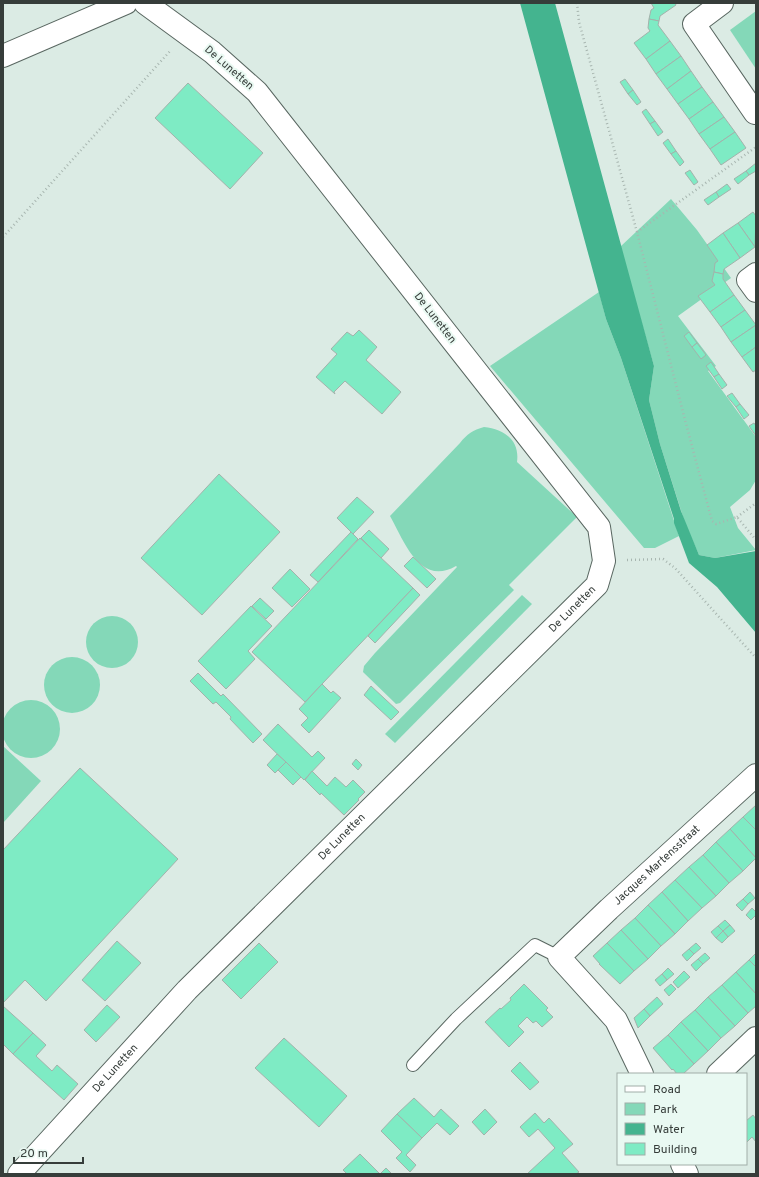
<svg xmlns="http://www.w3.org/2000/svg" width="759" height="1177" font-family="Overpass,sans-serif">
  <rect width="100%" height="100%" fill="#dbebe4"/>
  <g fill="#84d8b8">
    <path d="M756,11V69L730,30Z"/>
    <path d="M671,199L697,230L731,278L678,316L716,366L708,371L756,437V480L750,490L730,507L738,528L756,550L715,558L699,555L685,523L660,444L649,400L654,366L620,247Z"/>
    <path d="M599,292L606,319L621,358L679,536L655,548H644L490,366Z"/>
    <path d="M484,427C504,429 520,440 517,462L577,517L509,585L514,590L400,703L396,704L363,672L364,666L375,653L457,567L456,566C420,587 404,541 390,516L460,443C467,434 473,430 484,427Z"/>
    <path d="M522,595L532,604L395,743L385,734Z"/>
    <circle cx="112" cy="642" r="26"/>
    <circle cx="72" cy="685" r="28"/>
    <circle cx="31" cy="729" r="29"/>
    <path d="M3,746L41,781L3,823Z"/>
  </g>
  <path fill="#44b48f" d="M520,3H555L654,366L649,400L660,444L681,511L699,555L715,558L756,551V633L717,587L689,563L674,523V519L621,358L606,319Z"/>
  <g fill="#7eebc4" stroke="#a3b2ab">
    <path d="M651,3H675L676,5L660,16L659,21L649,19L651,10L654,8Z"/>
    <path d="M649,19L659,21L658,25L670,41L646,59L634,43L650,31L648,28Z"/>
    <path d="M670,41L681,56L656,74L646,59Z"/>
    <path d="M681,56L691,71L667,89L656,74Z"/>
    <path d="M691,71L702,87L678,104L667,89Z"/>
    <path d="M625,79L633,90L628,94L620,82Z"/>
    <path d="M188,83L263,153L230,189L155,118Z"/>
    <path d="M702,87L713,102L689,119L678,104Z"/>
    <path d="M633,90L641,102L637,105L628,94Z"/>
    <path d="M713,102L724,117L699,134L689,119Z"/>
    <path d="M646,109L655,121L650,124L642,112Z"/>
    <path d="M724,117L735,132L710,149L699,134Z"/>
    <path d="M655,121L663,132L658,136L650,124Z"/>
    <path d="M735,132L746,148L721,165L710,149Z"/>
    <path d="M668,139L676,151L671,154L663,143Z"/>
    <path d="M676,151L684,162L680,166L671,154Z"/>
    <path d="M756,163V171L749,175L746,171Z"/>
    <path d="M690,170L698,182L694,185L685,173Z"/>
    <path d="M746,171L749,175L738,184L734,179Z"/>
    <path d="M727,184L731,189L719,197L716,192Z"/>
    <path d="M716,192L719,197L708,205L704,200Z"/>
    <path d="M753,212L756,216L755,247L738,223Z"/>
    <path d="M738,223L755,247L740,258L723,233Z"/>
    <path d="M723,233L740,258L724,269L723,274L714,272L715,263L718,261L707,245Z"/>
    <path d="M714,272L723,274V279L734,295L710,312L698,296L715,285L712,281Z"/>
    <path d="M734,295L745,310L721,327L710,312Z"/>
    <path d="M745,310L756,325L731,342L721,327Z"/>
    <path d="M756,325V347L742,357L731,342Z"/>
    <path d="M359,330L377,347L366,360L401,392L382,414L345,381L334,392L335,394L316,377L337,354L331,349L347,332L353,336Z"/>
    <path d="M689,332L697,343L692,347L684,336Z"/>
    <path d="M697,343L706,355L701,359L692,347Z"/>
    <path d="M756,347V370L753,372L742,357Z"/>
    <path d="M711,362L719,374L714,377L706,366Z"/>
    <path d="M719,374L727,385L722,389L714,377Z"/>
    <path d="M732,393L740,404L736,407L727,396Z"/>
    <path d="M740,404L749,415L744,419L736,407Z"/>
    <path d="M754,423L756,426V436L749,426Z"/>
    <path d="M219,474L280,532L202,615L141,558Z"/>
    <path d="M357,497L374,512L353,534L337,518Z"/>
    <path d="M369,530L389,549L381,558L361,538Z"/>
    <path d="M351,532L358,539L318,582L310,575Z"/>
    <path d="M360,538L413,588L305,702L252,652Z"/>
    <path d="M413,557L436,579L427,588L404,566Z"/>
    <path d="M290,569L310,589L292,607L272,588Z"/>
    <path d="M413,588L420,595L375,643L368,636Z"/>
    <path d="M260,598L274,611L266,619L252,606Z"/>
    <path d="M251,606L272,626L248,651L255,659L226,689L198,661Z"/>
    <path d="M198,673L221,696L223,694L262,734L253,743L230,719L231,717L216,702L213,704L190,681Z"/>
    <path d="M322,684L331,693L333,691L341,698L309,733L301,725L308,718L299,709Z"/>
    <path d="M371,686L399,712L391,720L364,695Z"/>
    <path d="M278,724L312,757L318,751L325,758L304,780L263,740Z"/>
    <path d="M277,754L286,762L275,773L267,765Z"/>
    <path d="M356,759L362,765L358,770L352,764Z"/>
    <path d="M286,762L301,777L293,785L278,770Z"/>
    <path d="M80,768L178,859L46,1001L25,980L3,1003V850Z"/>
    <path d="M312,771L327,786L335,777L346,787L353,780L365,792L358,799L359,800L344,815L321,793L320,795L305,780Z"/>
    <path d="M756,805V830L743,817Z"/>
    <path d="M743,817L756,830V858L730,829Z"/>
    <path d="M730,829L756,858L743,871L716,842Z"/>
    <path d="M716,842L743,871L729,883L703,855Z"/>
    <path d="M703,855L729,883L716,896L689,867Z"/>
    <path d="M689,867L716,896L702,908L675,880Z"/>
    <path d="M675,880L702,908L688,921L662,892Z"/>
    <path d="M662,892L688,921L675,934L648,905Z"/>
    <path d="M750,892L755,898L748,904L743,899Z"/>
    <path d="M743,899L748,904L742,911L736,905Z"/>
    <path d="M648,905L675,934L661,946L635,918Z"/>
    <path d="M752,908L756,912V915L751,920L746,915Z"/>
    <path d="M635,918L661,946L648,959L621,930Z"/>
    <path d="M725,920L730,925L723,931L718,926Z"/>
    <path d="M730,925L735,931L728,937L723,931Z"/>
    <path d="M718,926L723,931L716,938L711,932Z"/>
    <path d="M621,930L648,959L634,971L607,943Z"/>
    <path d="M723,931L728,937L722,943L716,938Z"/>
    <path d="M117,941L141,963L105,1001L82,980Z"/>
    <path d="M259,943L278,962L241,999L222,980Z"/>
    <path d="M607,943L634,971L620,984L599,964H600L593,956Z"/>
    <path d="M696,943L701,948L694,954L689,949Z"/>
    <path d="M689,949L694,954L687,961L682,955Z"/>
    <path d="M705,953L710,958L703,964L698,959Z"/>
    <path d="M756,953V967L749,960Z"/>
    <path d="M698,959L703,964L696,971L691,965Z"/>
    <path d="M749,960L756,967V994L736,972Z"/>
    <path d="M668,968L674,974L667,980L662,974Z"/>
    <path d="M684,971L690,977L678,988L673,982Z"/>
    <path d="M736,972L756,994V1006L748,1013L722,985Z"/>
    <path d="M662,974L667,980L660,986L655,980Z"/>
    <path d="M524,984L548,1008L546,1010L553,1017L542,1027L536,1021L533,1023L527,1017L518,1026L524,1032L509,1047L485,1022L500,1008L501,1009L511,1000L510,998Z"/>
    <path d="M671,984L676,989L669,996L664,990Z"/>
    <path d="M722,985L748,1013L735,1026L708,997Z"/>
    <path d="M657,997L663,1004L650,1016L644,1009Z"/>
    <path d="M708,997L735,1026L721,1038L695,1010Z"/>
    <path d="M107,1005L120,1017L96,1042L84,1030Z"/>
    <path d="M3,1006L33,1033L13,1054L3,1044Z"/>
    <path d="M644,1009L650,1016L638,1028L634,1018Z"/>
    <path d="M695,1010L721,1038L708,1051L681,1022Z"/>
    <path d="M681,1022L708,1051L694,1064L668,1035Z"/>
    <path d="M33,1033L46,1045L36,1056L52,1071L57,1065L78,1084L64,1100L13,1054Z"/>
    <path d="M668,1035L694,1064L683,1074H677L673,1069L672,1070L653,1048Z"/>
    <path d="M284,1038L347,1096L319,1127L255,1068Z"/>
    <path d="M520,1062L539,1082L530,1090L511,1071Z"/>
    <path d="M414,1098L434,1117L441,1109L459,1126L450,1135L437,1123L422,1138L397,1114Z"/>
    <path d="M485,1109L497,1122L484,1135L472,1122Z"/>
    <path d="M535,1113L544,1123L549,1118L573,1144L562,1153L579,1172L576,1174H527L555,1148L538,1129L529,1137L520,1127Z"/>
    <path d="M397,1114L422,1138L406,1155L416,1165L410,1172L396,1158L402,1152L381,1131Z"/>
    <path d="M753,1115L756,1119V1142L752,1137L746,1143V1121Z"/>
    <path d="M360,1154L380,1174H347L343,1170Z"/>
    <path d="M386,1168L392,1174H380Z"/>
  </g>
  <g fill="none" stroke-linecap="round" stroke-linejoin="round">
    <defs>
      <path id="service" d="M413,1065L456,1019L535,945L559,957"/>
      <g id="minor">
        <path d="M722,3L694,24L755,113L756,112"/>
        <path d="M3,56L126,3"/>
        <path d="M756,274L748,280L756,291"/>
        <path id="s1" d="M642,1074L616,1020L559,957L609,909L756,775"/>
        <path d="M718,1074L756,1038"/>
        <path d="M682,1164L687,1174"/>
        <path id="s2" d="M19,1174L187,990L597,585L604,561L599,527L257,92L212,52L145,3"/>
      </g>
    </defs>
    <use href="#service" stroke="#596761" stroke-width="14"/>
    <use href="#minor" stroke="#596761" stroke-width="24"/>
    <g stroke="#a8b6b0" stroke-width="2.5" stroke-dasharray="1 3" stroke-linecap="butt">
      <path d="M577,3L579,22L637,232L685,420L712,521L716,524L737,517L756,540"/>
      <path d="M637,232L756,147"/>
      <path d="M3,237L171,50"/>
      <path d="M737,517L756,503"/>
      <path d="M627,560L663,559L675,568L756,658"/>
    </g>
    <use href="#service" stroke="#fff" stroke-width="12"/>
    <use href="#minor" stroke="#fff" stroke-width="22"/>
  </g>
  <g text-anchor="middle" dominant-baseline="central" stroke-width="4" stroke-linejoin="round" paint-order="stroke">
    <g font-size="11" fill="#363d3a" stroke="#e9f9f2">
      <text transform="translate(229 68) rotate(41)">De Lunetten</text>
      <text transform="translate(435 318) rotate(52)">De Lunetten</text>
      <text stroke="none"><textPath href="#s2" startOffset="791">De Lunetten</textPath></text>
      <text stroke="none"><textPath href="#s2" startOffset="467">De Lunetten</textPath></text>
      <text stroke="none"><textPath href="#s1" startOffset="279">Jacques Martensstraat</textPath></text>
      <text stroke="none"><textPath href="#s2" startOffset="143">De Lunetten</textPath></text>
    </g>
  </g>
  <rect width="759" height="1177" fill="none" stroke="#363d3a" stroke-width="8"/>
  <rect x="617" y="1073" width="130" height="92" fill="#e9f9f2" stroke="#a1aea8"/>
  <rect x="625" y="1086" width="20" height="6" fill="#ffffff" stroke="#a1aea8"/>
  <text x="653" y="1093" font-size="12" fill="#363d3a">Road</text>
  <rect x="625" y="1103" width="20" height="12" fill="#84d8b8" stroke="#a1aea8"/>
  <text x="653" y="1113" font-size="12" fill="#363d3a">Park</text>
  <rect x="625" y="1123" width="20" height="12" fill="#44b48f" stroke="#a1aea8"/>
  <text x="653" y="1133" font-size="12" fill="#363d3a">Water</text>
  <rect x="625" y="1143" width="20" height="12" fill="#7eebc4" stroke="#a1aea8"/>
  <text x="653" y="1153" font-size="12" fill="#363d3a">Building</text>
  <path d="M14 1157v6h69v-6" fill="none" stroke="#363d3a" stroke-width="2"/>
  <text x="20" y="1157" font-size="12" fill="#363d3a" stroke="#e9f9f2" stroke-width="3" paint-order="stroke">20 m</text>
</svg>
